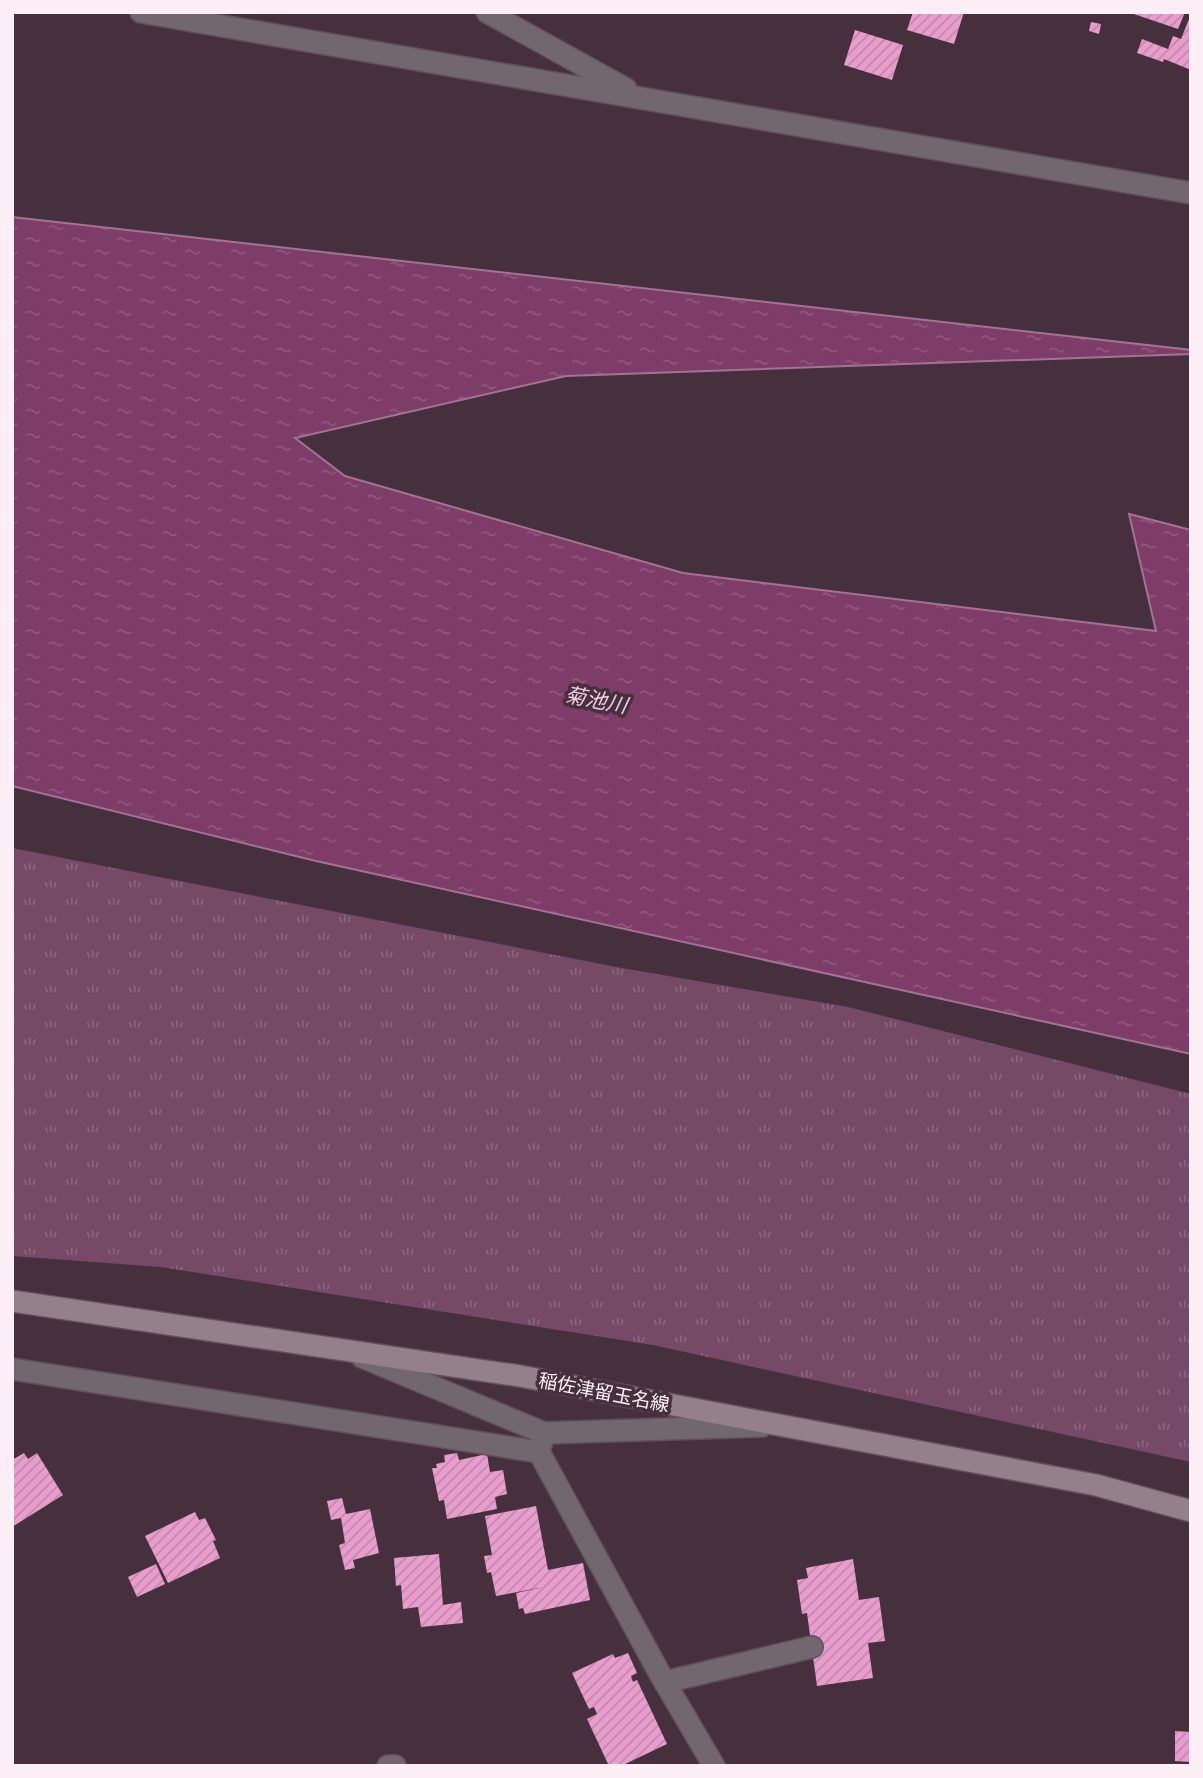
<svg xmlns="http://www.w3.org/2000/svg" width="1203" height="1778" font-family="'PT Sans Narrow','Noto Sans JP',sans-serif">
  <defs>
    <pattern id="park-tufts" width="24" height="20" patternUnits="userSpaceOnUse" patternTransform="scale(1.75)"><rect width="24" height="20" fill="#764a66"/><path d="M3 7l-1-3M5 7V3M7 7l1-3M15 17l-1-3M17 17v-4M19 17l1-3" fill="none" stroke="#8b647d"/></pattern>
    <pattern id="water-ripples" width="26" height="14" patternUnits="userSpaceOnUse" patternTransform="scale(1.75)"><rect width="26" height="14" fill="#7e3c68"/><path d="M2 4q2-2 4 0t4 0M15 11q2-2 4 0t4 0" fill="none" stroke="#91587e"/></pattern>
    <pattern id="building-hatch" width="6" height="6" patternUnits="userSpaceOnUse" patternTransform="scale(1.75)"><rect width="6" height="6" fill="#e89dcd"/><path d="M-1 1l2-2M0 6l6-6M5 7l2-2" fill="none" stroke="#c188ac"/></pattern>
  </defs>
  <rect width="100%" height="100%" fill="#46303e"/>
  <path fill="url(#park-tufts)" d="M12,848L616,967L848,1007L1191,1094V1462L653,1345L161,1267L12,1256Z"/>
  <path fill="url(#water-ripples)" stroke="#a47293" stroke-width="2" d="M12,217L1191,350V354L566,376L295,438L345,476L683,573L1156,631L1129,514L1191,530V1054L316,861L12,786Z"/>
  <g fill="url(#building-hatch)">
    <path d="M913,12H964L954,44L907,30Z"/>
    <path d="M1128,12H1185L1178,29Z"/>
    <path d="M1191,14V70L1164,59L1163,62L1137,53L1142,39L1168,49L1173,36L1181,39Z"/>
    <path d="M1091,22L1101,24L1099,34L1089,31Z"/>
    <path d="M855,30L903,45L892,80L844,65Z"/>
    <path d="M24,1453L28,1459L37,1453L63,1495L12,1527V1460Z"/>
    <path d="M457,1453L459,1460L487,1454L490,1472L503,1470L507,1494L495,1497L497,1509L447,1519L444,1500L439,1501L432,1468H437L436,1464L445,1462L444,1455Z"/>
    <path d="M342,1498L346,1514L370,1509L379,1553L353,1560L355,1568L345,1570L339,1545L345,1543L341,1518L331,1520L327,1501Z"/>
    <path d="M536,1506L548,1570L583,1563L590,1600L525,1614L523,1608L519,1609L516,1593L544,1587L496,1596L491,1572L487,1573L484,1556L492,1555L485,1516Z"/>
    <path d="M195,1512L199,1520L205,1518L216,1540L213,1541L220,1558L168,1583L145,1536Z"/>
    <path d="M439,1554L443,1605L461,1602L463,1623L421,1627L418,1607L403,1609L401,1585L396,1586L394,1558Z"/>
    <path d="M853,1559L859,1600L879,1597L885,1641L868,1643L873,1678L817,1686L807,1613L802,1614L797,1580L808,1578L806,1568Z"/>
    <path d="M156,1564L165,1584L137,1597L128,1577Z"/>
    <path d="M628,1653L637,1673L631,1676L633,1682L637,1680L667,1744L621,1766H609L587,1719L597,1714L594,1707L589,1709L572,1673L613,1654L615,1658Z"/>
    <path d="M1175,1731L1191,1732V1762L1175,1761Z"/>
  </g>
  <g fill="none" stroke-linecap="round" stroke-linejoin="round">
    <defs>
      <g id="street">
        <path d="M141,12L1191,193"/>
        <path d="M487,12L626,89"/>
        <path d="M362,1357L544,1433L539,1452L660,1674L714,1766"/>
        <path d="M12,1369L539,1452"/>
        <path d="M544,1433L762,1426"/>
        <path d="M665,1682L812,1647"/>
        <path d="M388,1766H395"/>
      </g>
      <path id="secondary" d="M12,1301L520,1376L1096,1485L1191,1511"/>
    </defs>
    <use href="#street" stroke="#634f5c" stroke-width="24"/>
    <use href="#secondary" stroke="#634f5c" stroke-width="24"/>
    <use href="#street" stroke="#72676e" stroke-width="21"/>
    <use href="#secondary" stroke="#93808b" stroke-width="21"/>
  </g>
  <g text-anchor="middle" dominant-baseline="central" stroke-width="7" stroke-linejoin="round" paint-order="stroke">
    <g font-size="19" fill="#feeff7" stroke="#46303e">
      <text transform="translate(604 1392) rotate(11)">稲佐津留玉名線</text>
    </g>
    <g font-size="21" font-style="italic" fill="#f4cbe4" stroke="#46303e">
      <text transform="translate(596 700) rotate(11)">菊池川</text>
    </g>
  </g>
  <rect width="1203" height="1778" fill="none" stroke="#feeff7" stroke-width="28"/>
</svg>
